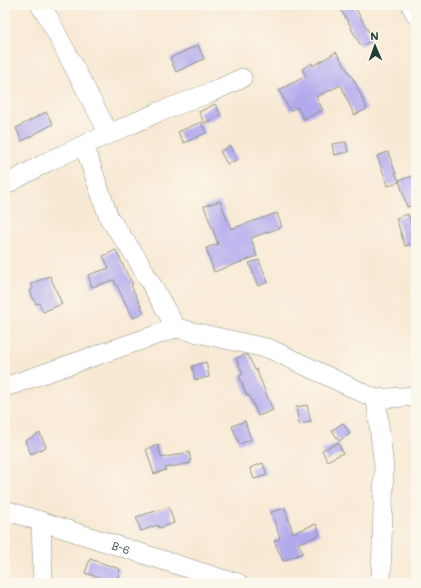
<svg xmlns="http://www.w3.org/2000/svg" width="421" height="588" font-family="Mali,sans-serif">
  <rect width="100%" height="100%" fill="#fbf7ec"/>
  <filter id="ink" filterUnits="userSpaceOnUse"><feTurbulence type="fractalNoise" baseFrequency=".025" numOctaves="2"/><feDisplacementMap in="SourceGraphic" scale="8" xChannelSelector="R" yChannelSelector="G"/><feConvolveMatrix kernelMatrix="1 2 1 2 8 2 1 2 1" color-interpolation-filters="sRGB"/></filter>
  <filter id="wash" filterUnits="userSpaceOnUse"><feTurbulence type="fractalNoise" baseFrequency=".012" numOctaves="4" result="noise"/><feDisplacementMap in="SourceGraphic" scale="16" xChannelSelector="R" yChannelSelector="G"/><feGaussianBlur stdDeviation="0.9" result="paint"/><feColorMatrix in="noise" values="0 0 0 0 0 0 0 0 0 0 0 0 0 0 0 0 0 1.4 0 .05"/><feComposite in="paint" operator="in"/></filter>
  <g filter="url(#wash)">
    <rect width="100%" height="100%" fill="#f8e9d4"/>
    <g id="blocks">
      <g fill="#b2a9ed">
        <path d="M347,5H354L373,40L361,46L351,28H352L340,9Z"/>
        <path d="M198,45L204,59L176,72L170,58Z"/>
        <path d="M336,52L355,82L367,109L354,115L341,85L316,97L323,110L304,119L297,107L290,111L279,90L306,76L302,69L312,63L313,66Z"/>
        <path d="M215,104L221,115L204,123L199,112Z"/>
        <path d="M46,112L53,124L22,141L16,128Z"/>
        <path d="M201,122L206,133L184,143L178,132Z"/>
        <path d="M346,142L348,152L334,155L332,144Z"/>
        <path d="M230,146L237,160L227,164L220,151Z"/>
        <path d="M388,152L399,182L388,186L377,156Z"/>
        <path d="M413,176L416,187V205L407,207L399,180Z"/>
        <path d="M220,201L231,229L277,213L282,227L251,238L257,256L214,272L206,248L218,244L204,206Z"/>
        <path d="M408,214L416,240V243L405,246L396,218Z"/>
        <path d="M116,250L127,274L133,284L131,285L144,313L133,318L114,280L92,287L88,275L109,268L103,256Z"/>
        <path d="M259,260L268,282L258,286L249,263Z"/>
        <path d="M50,276L62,304L43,312L39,303L36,304L30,291L33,289L31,284Z"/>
        <path d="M245,355H248L255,370L256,369L273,410L258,416L249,395L247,396L239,376L243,374L236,358Z"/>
        <path d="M206,362L209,377L195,380L192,366Z"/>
        <path d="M307,405L311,422L299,424L296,407Z"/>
        <path d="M245,421L251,440L239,444L232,426Z"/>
        <path d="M343,423L350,434L339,441L332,430Z"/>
        <path d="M40,433L46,447L31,454L25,441Z"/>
        <path d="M338,443L343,453L327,461L322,450Z"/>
        <path d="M158,445L162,458L189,452L191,463L165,468L166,470L154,474L146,449Z"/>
        <path d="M263,463L267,475L254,479L250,468Z"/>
        <path d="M169,507L174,523L159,528L158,525L141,531L136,517Z"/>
        <path d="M285,508L293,533L316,524L320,535L298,543L303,553L283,561L274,541L280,538L271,512Z"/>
        <path d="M90,559L120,569L116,583L85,573Z"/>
      </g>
    </g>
  </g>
  <g filter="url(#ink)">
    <use href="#blocks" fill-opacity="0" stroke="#8c9384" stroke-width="1"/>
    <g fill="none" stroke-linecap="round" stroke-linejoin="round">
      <defs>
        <g id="minor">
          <path d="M40,5L48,17L109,134"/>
          <path d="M411,5L416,15"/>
          <path d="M84,145L109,218L136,257L176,328L270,349L376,399L416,396"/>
          <path d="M5,185L47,162L84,145L159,112L212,92L242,78"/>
          <path d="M5,387L176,328"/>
          <path d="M376,399L384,468L381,583"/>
          <path id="s1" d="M5,510L222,579L238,583"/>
          <path d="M41,521L43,583"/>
        </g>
      </defs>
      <use href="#minor" stroke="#8c9384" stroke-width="20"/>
      <use href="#minor" stroke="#fff" stroke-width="19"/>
    </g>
  </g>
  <g text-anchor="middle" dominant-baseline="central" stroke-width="3" stroke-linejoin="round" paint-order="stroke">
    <g font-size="11" fill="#1f3d34" stroke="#fbf7ec">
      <text stroke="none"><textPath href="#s1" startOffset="122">B-6</textPath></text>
    </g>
  </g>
  <rect width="421" height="588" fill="none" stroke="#fbf7ec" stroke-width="20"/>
  <g transform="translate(375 46) rotate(358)" stroke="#fbf7ec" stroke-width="3" paint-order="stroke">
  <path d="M0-3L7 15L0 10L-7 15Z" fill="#1f3d34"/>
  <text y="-6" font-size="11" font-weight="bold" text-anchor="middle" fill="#1f3d34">N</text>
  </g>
</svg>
